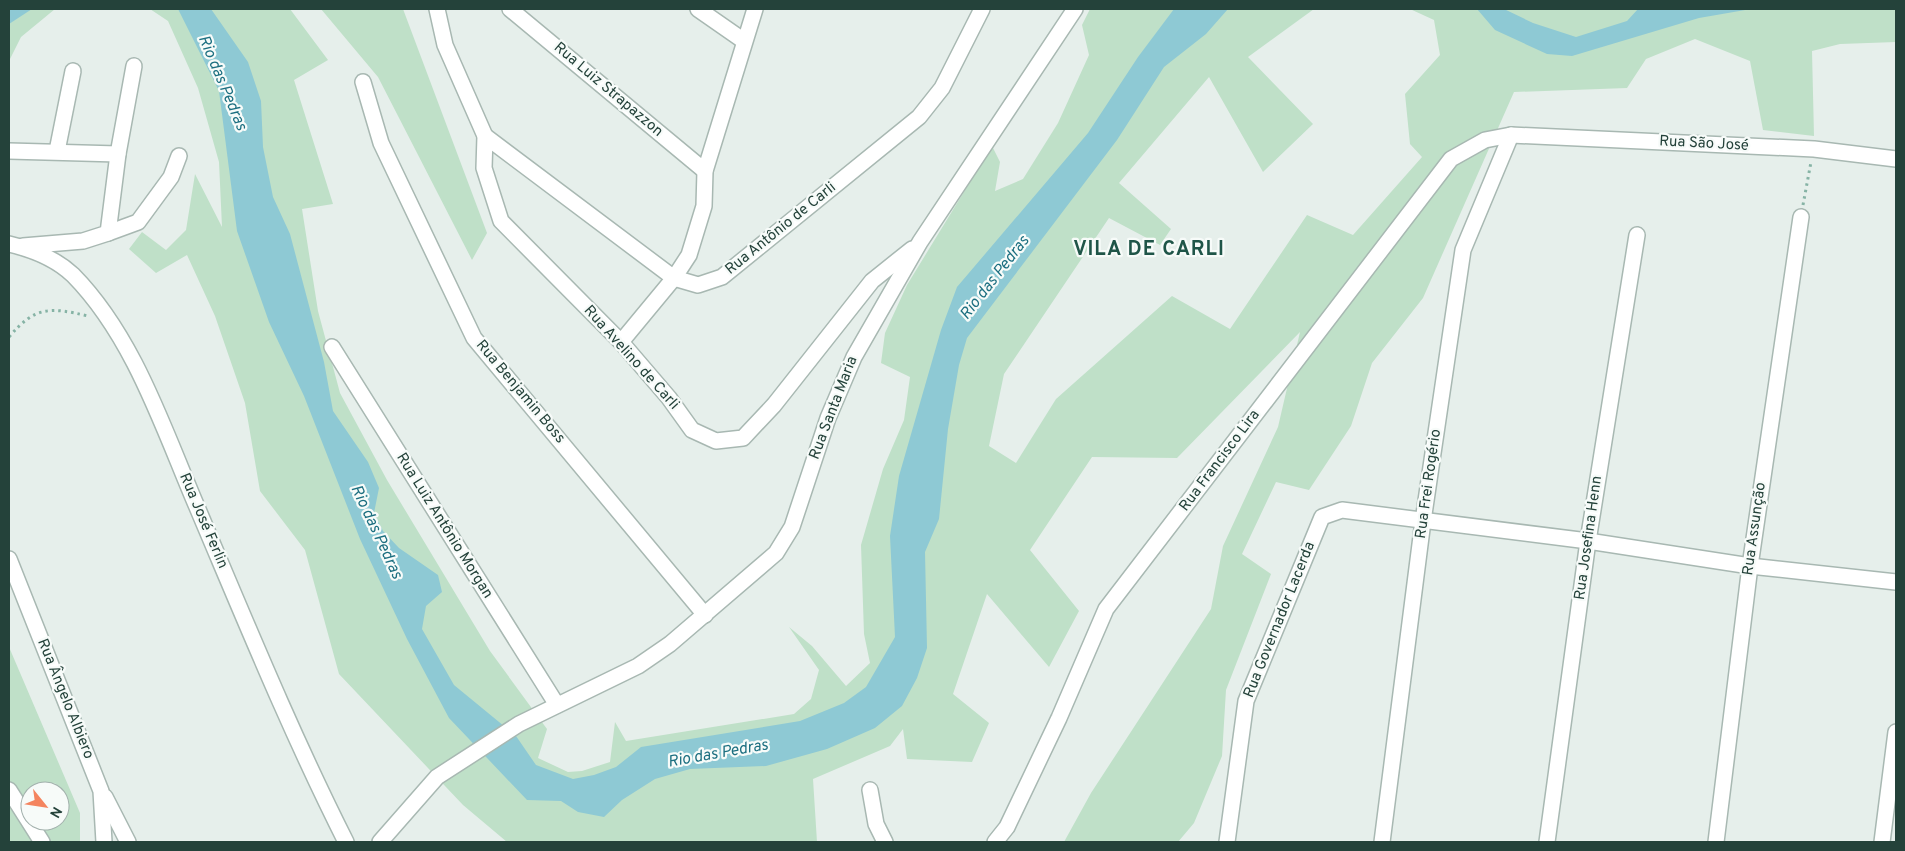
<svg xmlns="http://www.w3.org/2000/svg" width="1905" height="851" font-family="Overpass,sans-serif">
  <rect width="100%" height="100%" fill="#e6efeb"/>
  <g fill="#bfe0c8" fill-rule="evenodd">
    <path d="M9,9H55L21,37L9,61Z"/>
    <path d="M150,9H290L328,60L294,80L333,204L302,209L318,311L340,393L387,480L490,651L547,729L538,758L568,772L582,771L610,762L615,722L626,741L794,714L811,699L819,670L789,627L812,646L846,686L870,663L864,634L861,545L883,469L904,420L910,377L881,363L885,333L907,285L992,146L1000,162L995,191L1023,179L1058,123L1089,55L1082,25L1090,9H1314L1248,57L1313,124L1263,172L1209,77L1119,183L1171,229L1160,245L1109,218L1004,374L989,446L1016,463L1056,399L1172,296L1230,329L1307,215L1353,235L1422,157L1410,144L1405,94L1440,55L1434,20L1410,9H1896V42L1840,44L1812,51L1814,136L1763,130L1750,61L1695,39L1646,59L1627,88L1514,92L1423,298L1372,363L1351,426L1309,490L1276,482L1242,554L1271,574L1226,690L1222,756L1194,823L1178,842H1064L1091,793L1211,609L1223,546L1278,427L1300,332L1177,458L1092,457L1030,550L1079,611L1049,667L987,594L953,694L989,723L972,762L907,759L903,729L890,746L813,779L817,842H507L463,805L339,674L305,550L260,491L245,403L215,316L187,255L156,273L129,249L142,232L166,250L186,230L195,174L222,227L219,162L198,88L168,21Z"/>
    <path d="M321,9H403L487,233L472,260L378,77Z"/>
    <path d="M9,647L80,813V842H9ZM30,791H60V821H30Z"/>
  </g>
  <g fill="#8ec9d4">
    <path d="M9,9H32L9,24Z"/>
    <path d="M178,9H211L248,62L261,101L263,147L273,197L290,234L324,362L333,411L368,462L379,488L374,513L383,531L399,548L438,575L442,592L426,606L422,629L454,685L516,736L536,765L573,779L594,775L616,767L641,747L800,721L844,703L866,687L895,637L890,536L899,476L941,330L957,287L1088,133L1138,57L1174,9H1228L1206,34L1164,67L1117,140L967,338L959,365L948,429L939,519L925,552L927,648L917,678L902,706L875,728L827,749L766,766L690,769L655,779L622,800L604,817L578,812L561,801L527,800L449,718L407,639L360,539L304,396L269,322L237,231L219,91Z"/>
    <path d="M1477,9H1504L1533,23L1576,37L1627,21L1638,9H1751L1699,18L1572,56L1547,54L1495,30Z"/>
  </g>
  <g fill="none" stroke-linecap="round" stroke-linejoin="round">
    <defs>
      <g id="minor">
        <path d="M437,9L445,45L485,136L484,168L501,221L621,342L669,398L692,430L716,441L743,438L774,405L872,281L912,249"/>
        <path d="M510,9L705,171"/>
        <path d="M698,9L744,41"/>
        <path d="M363,82L381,143L474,338L705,615"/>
        <path d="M485,136L674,278L698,285L722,277L919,117L942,88L982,9"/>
        <path d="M9,151L118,154"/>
        <path d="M57,151L73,71"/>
        <path d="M108,233L138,222L171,177L179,156"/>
        <path d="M9,244C31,249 56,259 73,275C134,337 163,428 197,507C245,620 291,733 346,842"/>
        <path d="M23,246L83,241L108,233L118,154L134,66"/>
        <path d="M621,342L674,278L689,255L704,206L705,171L755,9"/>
        <path d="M332,347L557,705"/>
        <path d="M9,559L101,791L104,842"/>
        <path d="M9,790L42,842"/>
        <path d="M870,790L876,824L885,842"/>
        <path d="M105,797L128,842"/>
        <path d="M380,842L437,777L519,724L638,666L670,644L776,553L792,527L828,418L854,357L920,242L1075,9"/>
        <path d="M995,842L1007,827L1059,718L1106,609L1451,159L1485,140L1511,135L1814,149L1896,159"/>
        <path d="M1227,842L1246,701L1322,517L1342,510L1588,541L1750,566L1896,582"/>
        <path d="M1382,842L1423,521L1463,250L1511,135"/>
        <path d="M1547,842L1588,541L1637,235"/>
        <path d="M1716,842L1750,566L1801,217"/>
        <path d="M1882,842L1896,732"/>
      </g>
    </defs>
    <use href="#minor" stroke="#a8b8b2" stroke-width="18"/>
    <g stroke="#86b3a5" stroke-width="3" stroke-dasharray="2.5 4" stroke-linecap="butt">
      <path d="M1803,205L1811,162"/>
      <path d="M9,337C35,306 50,307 88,316"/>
    </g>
    <use href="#minor" stroke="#fff" stroke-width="15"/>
  </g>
  <g text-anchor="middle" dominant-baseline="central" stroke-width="4.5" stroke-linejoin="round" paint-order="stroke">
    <g font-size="15" fill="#24423a" stroke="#f7fbf9">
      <text transform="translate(608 90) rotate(40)">Rua Luiz Strapazzon</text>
      <text transform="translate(1704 144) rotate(3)">Rua São José</text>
      <text transform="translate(781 229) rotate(-39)">Rua Antônio de Carli</text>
      <text transform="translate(631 358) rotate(48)">Rua Avelino de Carli</text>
      <text transform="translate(520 392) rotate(50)">Rua Benjamin Boss</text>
      <text transform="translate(834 408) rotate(-69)">Rua Santa Maria</text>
      <text transform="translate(1220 461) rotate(-53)">Rua Francisco Lira</text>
      <text transform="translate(1429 484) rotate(-82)">Rua Frei Rogério</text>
      <text transform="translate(203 521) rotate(67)">Rua José Ferlin</text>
      <text transform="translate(444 526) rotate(58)">Rua Luiz Antônio Morgan</text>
      <text transform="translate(1755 529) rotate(-82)">Rua Assunção</text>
      <text transform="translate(1589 538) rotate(-82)">Rua Josefina Henn</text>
      <text transform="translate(1280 620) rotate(-68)">Rua Governador Lacerda</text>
      <text transform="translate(65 699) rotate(68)">Rua Ângelo Albiero</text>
    </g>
    <g font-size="16" font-style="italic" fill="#1c6f80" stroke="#f7fbf9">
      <text transform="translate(222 83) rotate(67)">Rio das Pedras</text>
      <text transform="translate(995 278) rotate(-52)">Rio das Pedras</text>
      <text transform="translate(376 532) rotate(65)">Rio das Pedras</text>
      <text transform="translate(718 754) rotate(-10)">Rio das Pedras</text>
    </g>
    <g font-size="20" font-weight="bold" letter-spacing="1" fill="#1f5548" stroke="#f7fbf9">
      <text x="1149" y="250">VILA DE CARLI</text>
    </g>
  </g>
  <rect width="1905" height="851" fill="none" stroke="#24423a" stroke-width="20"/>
  <g transform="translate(45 806) rotate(120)"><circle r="24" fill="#f7fbf9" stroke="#a3b1ad"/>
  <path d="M0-4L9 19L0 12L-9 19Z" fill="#f4845f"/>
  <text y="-8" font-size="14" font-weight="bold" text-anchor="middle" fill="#24423a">N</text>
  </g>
</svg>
